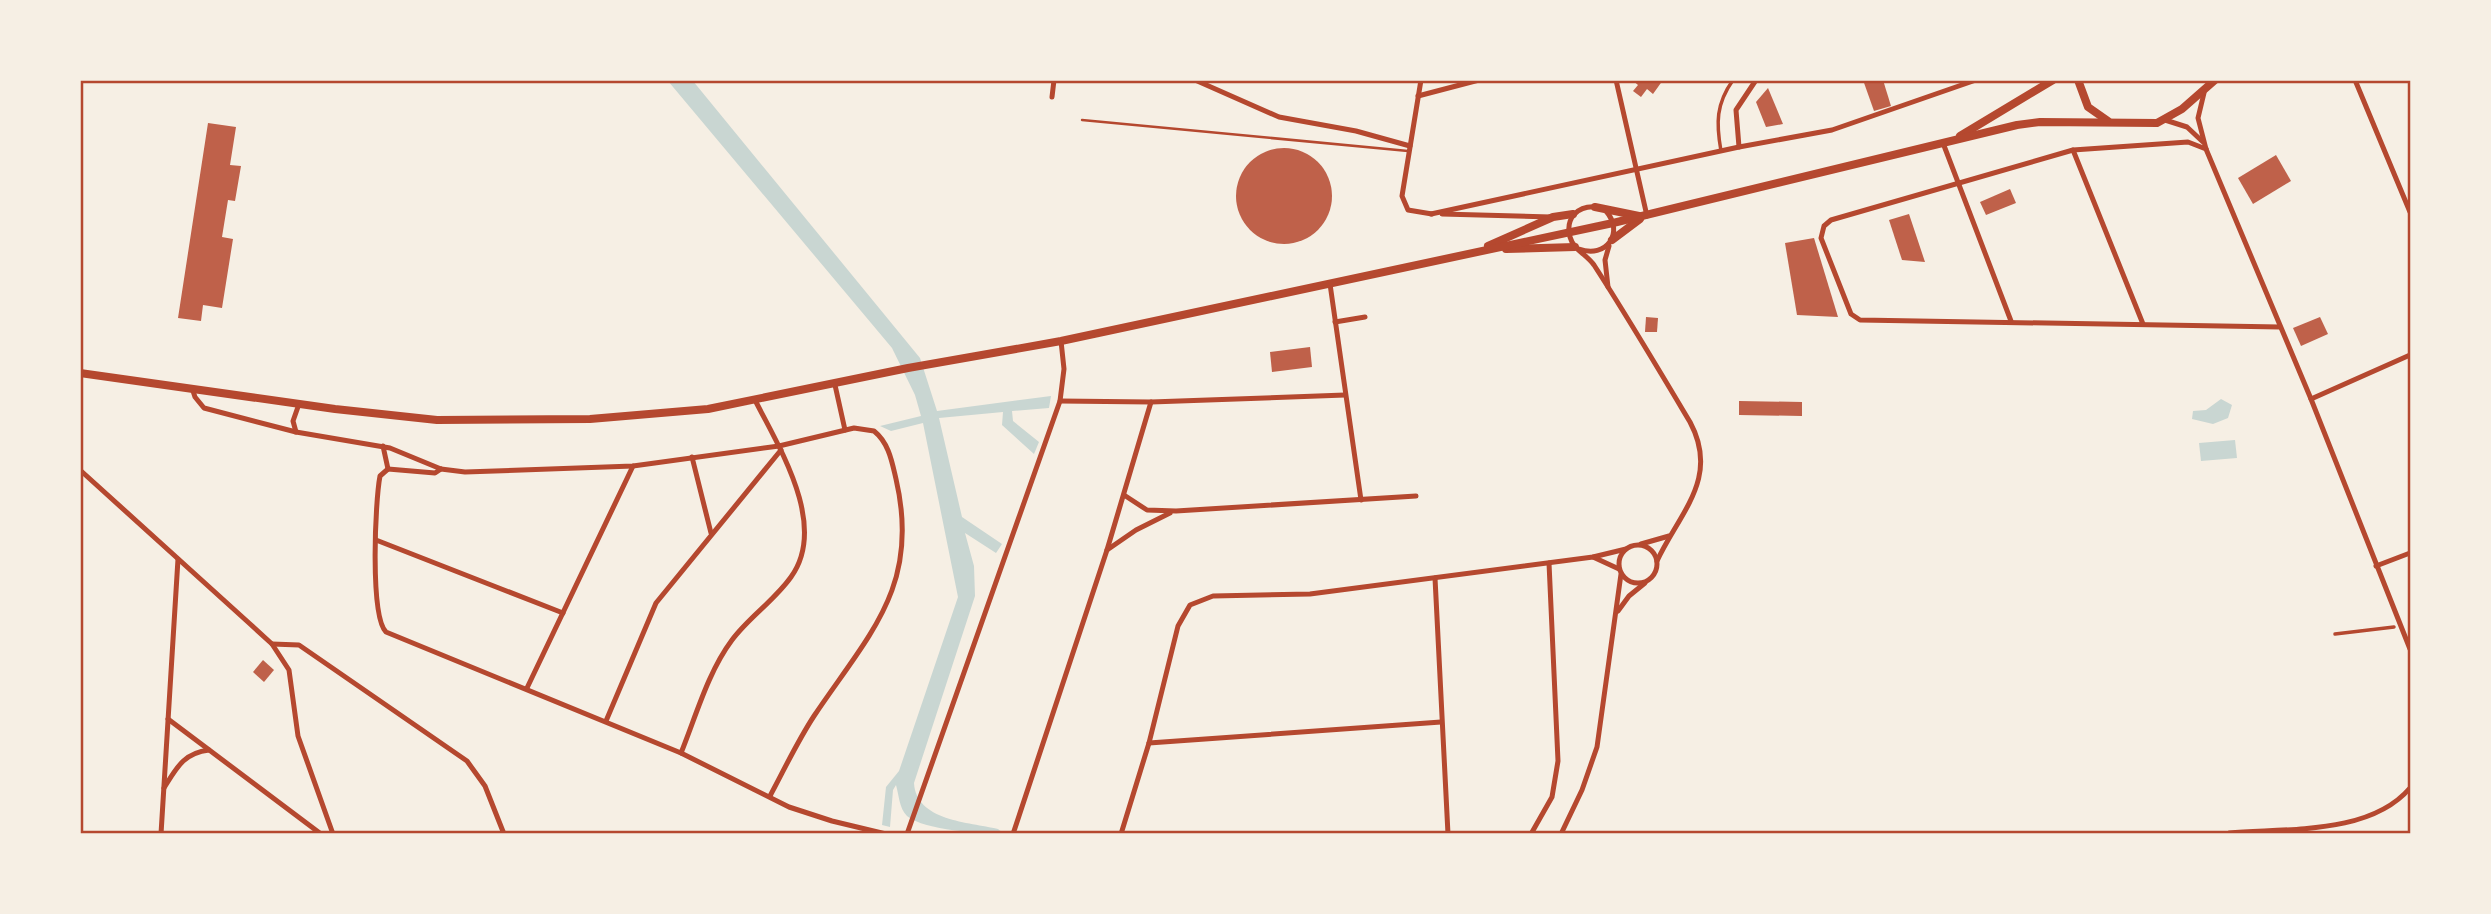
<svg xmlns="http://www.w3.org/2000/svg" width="2491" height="914" font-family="Lato,sans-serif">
  <rect width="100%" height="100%" fill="#f6efe4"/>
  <g fill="#c9d6d2">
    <path d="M668,81H693L920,358L937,411L1051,396L1049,408L1012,411L1013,421L1039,442L1034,454L1002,425L1003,412L939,418L962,517L1002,544L996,553L965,533L974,566L975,596L914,783C916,821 969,822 998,829L1003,833C980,833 926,831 907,816C899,808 899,795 896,785L893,790L890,827L882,825L886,787L899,771L958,597L923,423L891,431L880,426L921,416L915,395L892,348Z"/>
    <path d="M2221,399L2232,405L2228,418L2213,424L2192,419L2193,411L2206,410Z"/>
    <path d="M2235,440L2237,458L2201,461L2199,443Z"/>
  </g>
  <g fill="#bf614a">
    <path d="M1632,80H1663L1653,94L1647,89L1641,97L1633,91L1638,85Z"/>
    <path d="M1863,80H1883L1891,106L1874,111Z"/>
    <path d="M1768,88L1783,124L1766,127L1756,102Z"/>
    <path d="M208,123L236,127L230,165L241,166L235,201L228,200L222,237L233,239L222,308L203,305L201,321L178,318Z"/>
    <circle cx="1284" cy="196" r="48"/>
    <path d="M2276,155L2291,181L2253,204L2238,178Z"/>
    <path d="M2010,189L2016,203L1986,215L1980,202Z"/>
    <path d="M1909,214L1925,262L1902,260L1889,220Z"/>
    <path d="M1814,238L1838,317L1797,315L1785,243Z"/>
    <path d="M1646,317L1658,318L1657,332H1645Z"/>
    <path d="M2320,317L2328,334L2301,346L2293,328Z"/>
    <path d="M1310,347L1312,367L1272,372L1270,352Z"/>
    <path d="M1739,401L1802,402V416L1739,415Z"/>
    <path d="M263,660L274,670L264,682L253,672Z"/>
  </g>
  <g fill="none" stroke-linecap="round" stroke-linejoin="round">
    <path stroke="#b5482f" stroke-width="2.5" d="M1082,120L1408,151"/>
    <g stroke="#b5482f" stroke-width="3.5">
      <path d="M1721,151C1716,123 1716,104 1733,80"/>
      <path d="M2335,634L2394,627"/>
    </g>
    <g stroke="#b5482f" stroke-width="5">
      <path d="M1195,80L1279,117L1356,131L1410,146"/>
      <path d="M1421,80L1402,196L1408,210L1432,214"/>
      <path d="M1616,80L1647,216"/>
      <path d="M2355,80L2410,212"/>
      <path d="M2204,93L2198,118L2206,149L2311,399L2410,649"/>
      <path d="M1418,96L1479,80"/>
      <path d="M1052,97L1054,80"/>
      <path d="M2165,120L2187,127L2203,142"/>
      <path d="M1943,143L2011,321"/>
      <path d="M1739,147L1736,110L1756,80"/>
      <path d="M2206,149L2188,142L2073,150L1831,220L1824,226L1821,238L1851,314L1860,320L2280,327"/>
      <path d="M2073,150L2143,324"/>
      <path d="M1597,207C1578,205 1565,218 1570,237C1573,249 1587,255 1594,265C1627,316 1659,370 1690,422C1720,478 1680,512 1657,561"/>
      <path d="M1431,214L1739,147L1832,130L1976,80"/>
      <path d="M1442,214L1551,217"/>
      <path d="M1579,249C1606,259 1625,233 1606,211"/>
      <path d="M1330,284L1361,500"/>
      <path d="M1608,287L1605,260L1609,246"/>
      <path d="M1335,322L1365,317"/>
      <path d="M835,385L845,430"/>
      <path d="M192,388L195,397L204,408L296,432L390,448L441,469L465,472L633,466L779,446L854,428L874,431C889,443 892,462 896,479C921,586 869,634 814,716C797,742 784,770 770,796"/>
      <path d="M2311,399L2410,355"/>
      <path d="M1060,401L1151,402L1345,395"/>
      <path d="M296,432L293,421L299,404"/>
      <path d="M383,446L388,469"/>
      <path d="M692,457L711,533"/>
      <path d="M388,469L380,476C375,502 370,616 386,632L681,753L789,807L832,821L886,834"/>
      <path d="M388,469L435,473L441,469"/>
      <path d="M80,470L249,623L272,644L289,670L298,736L333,834"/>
      <path d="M1124,495L1147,510L1176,511L1416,496"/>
      <path d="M376,540L563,613"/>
      <path d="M1641,544L1669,536"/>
      <circle cx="1638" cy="564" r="19"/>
      <path d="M1107,550L1136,530L1170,513"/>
      <path d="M1593,557L1619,569"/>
      <path d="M2376,566L2410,553"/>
      <path d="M1435,578L1448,834"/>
      <path d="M1618,611L1629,596L1645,583"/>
      <path d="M272,644L299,645L467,761L485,786L504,834"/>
      <path d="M527,688L633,466"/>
      <path d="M168,719L321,834"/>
      <path d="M606,721L656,603L781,450"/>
      <path d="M1149,743L1441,722"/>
      <path d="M681,753C696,716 708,672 732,640C749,617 774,601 791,577C828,526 780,449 756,402"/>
      <path d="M164,788C177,767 184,753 209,750"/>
      <path d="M2229,833C2287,828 2370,835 2410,788"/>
      <path d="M161,834L178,559"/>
      <path d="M907,834L1060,401L1064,369L1061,341"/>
      <path d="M1013,834L1107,550L1151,402"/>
      <path d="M1121,834L1149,743L1178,626L1190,605L1213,596L1310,594L1593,557L1626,549"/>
      <path d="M1531,834L1552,797L1558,761L1549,563"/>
      <path d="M1561,834L1582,790L1597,747L1621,574"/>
    </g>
    <g stroke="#b5482f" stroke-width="8">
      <path d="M2078,80L2088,107L2108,121"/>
      <path d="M1960,136L2053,80"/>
      <path d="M1595,207L1639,216"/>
      <path d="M1612,240L1640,219"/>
      <path d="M1488,246L1553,217L1573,214"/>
      <path d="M1506,249L1575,247"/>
      <path d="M80,373L335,409L437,420L590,419L708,409L908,368L1061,341L1613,223L2017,125L2040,122L2157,123L2182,109L2215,80"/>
    </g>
  </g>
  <rect width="2491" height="914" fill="none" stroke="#f6efe4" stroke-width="164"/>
  <rect x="82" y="82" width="2327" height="750" fill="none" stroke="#b5482f" stroke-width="2.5"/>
</svg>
